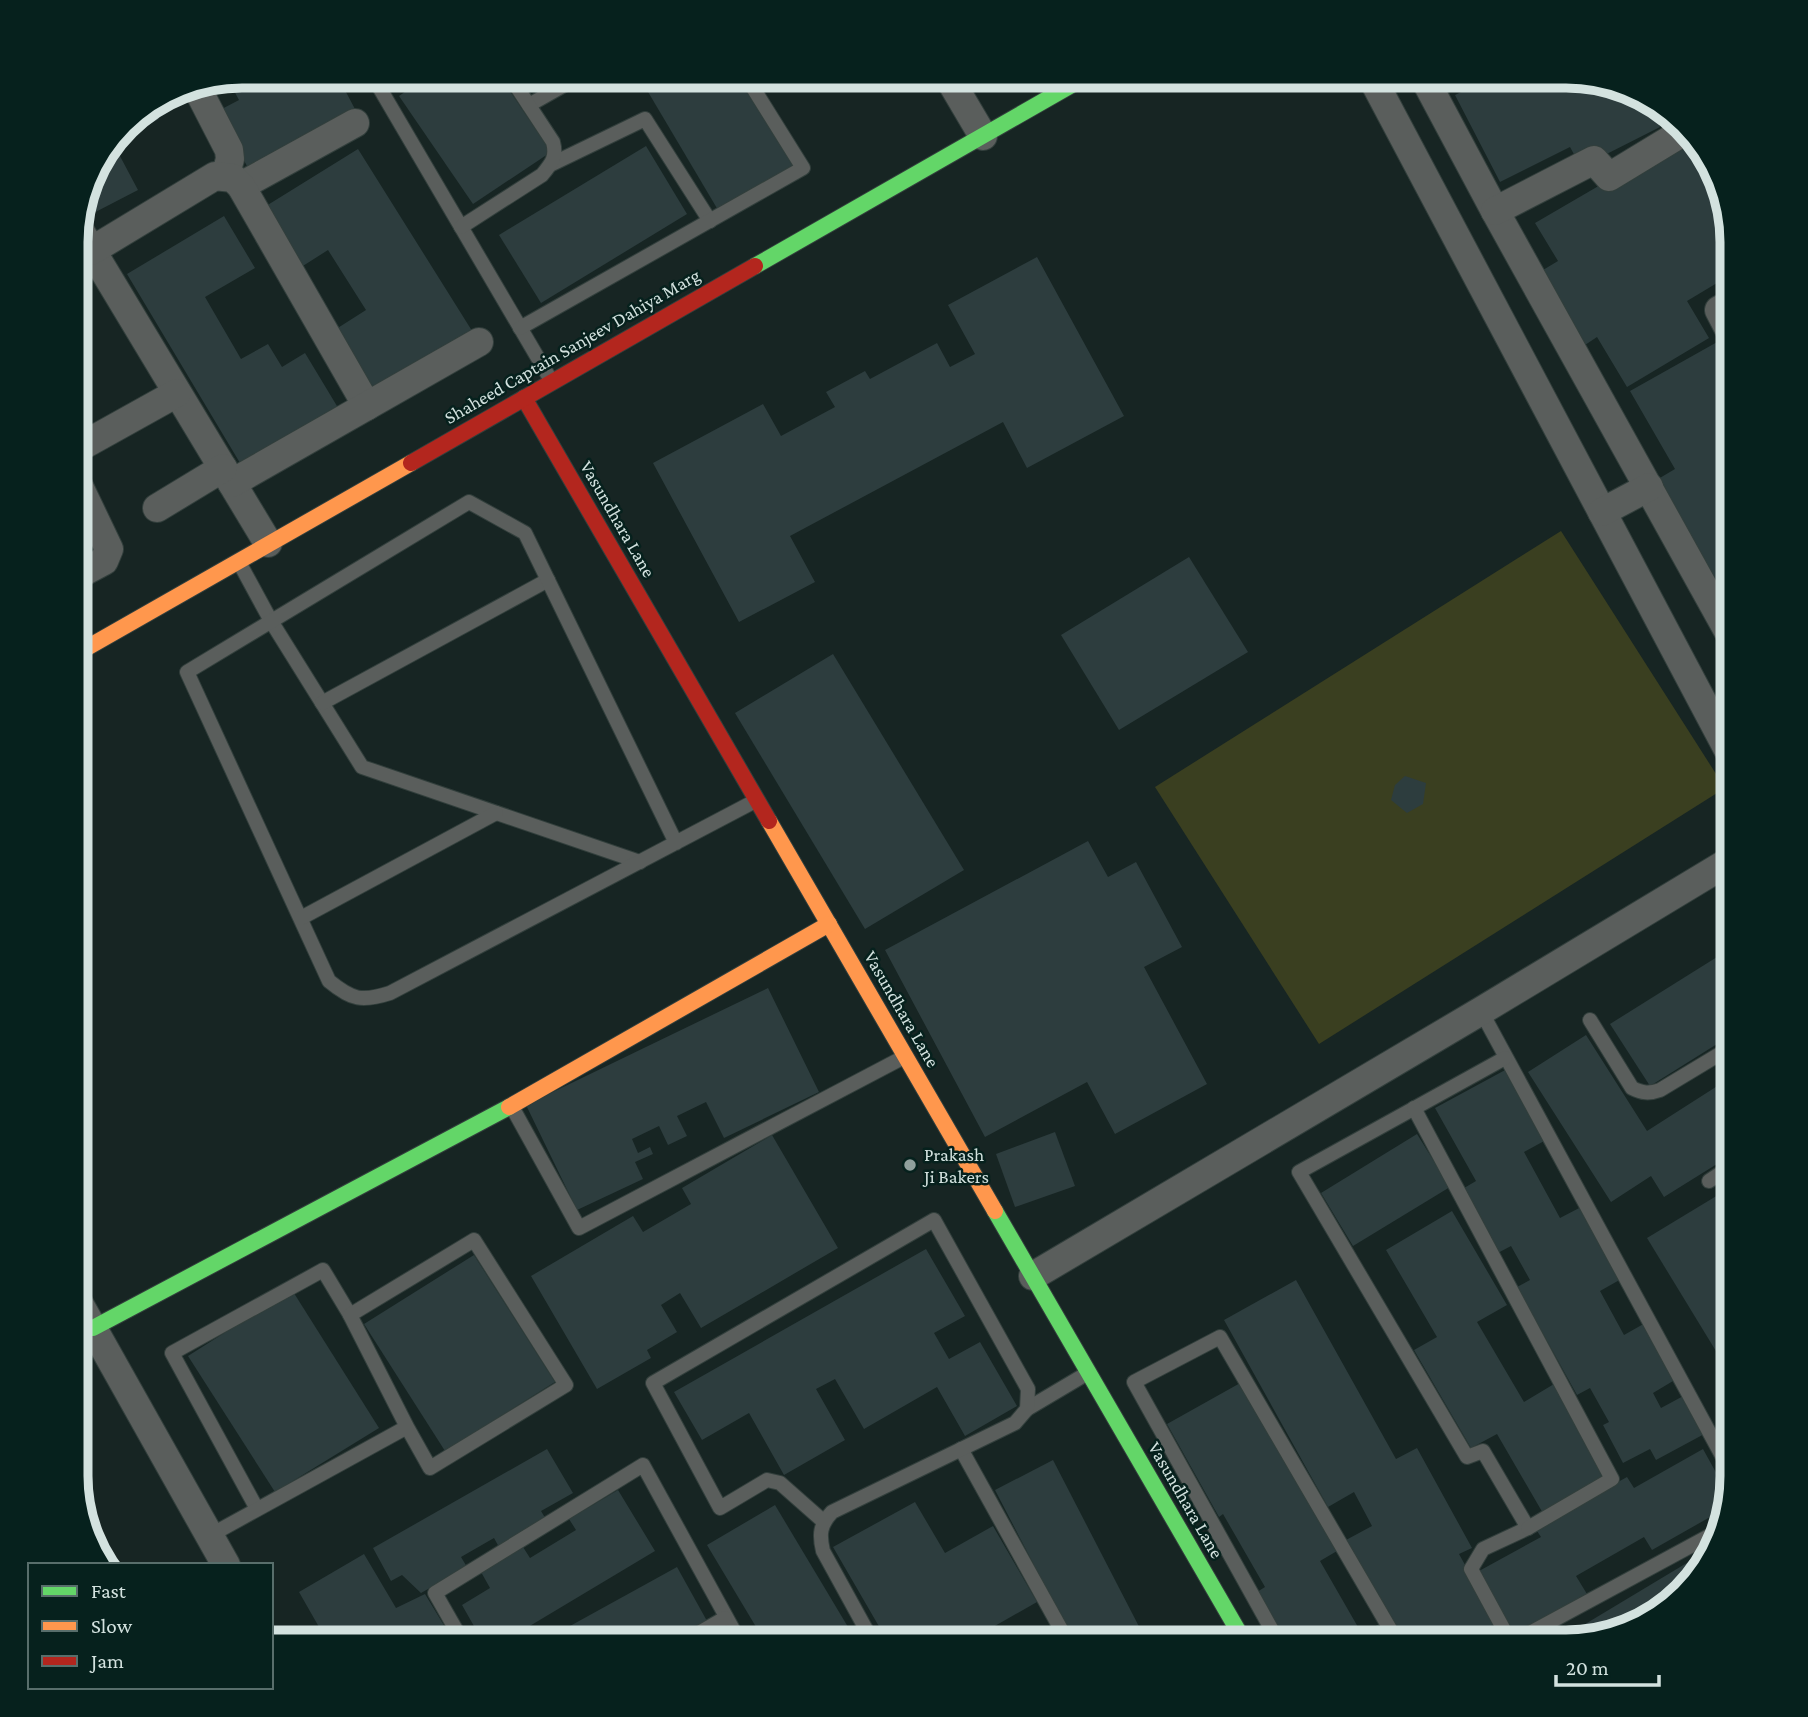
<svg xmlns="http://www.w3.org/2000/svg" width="1808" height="1717" font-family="'Crimson Pro',serif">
  <rect width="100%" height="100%" fill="#172523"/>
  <path fill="#3a3f20" d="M1561,531L1725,788L1319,1044L1155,787Z"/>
  <g fill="#2d3d3e">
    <path d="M242,75H337L356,111L248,168L218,111L239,100L227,78Z"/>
    <path d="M429,75H499L551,152L473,204L399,96Z"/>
    <path d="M638,75H741L794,166L718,210Z"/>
    <path d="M1439,76H1476L1449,92Z"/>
    <path d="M1494,76H1577L1630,88L1645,98L1660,127L1581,167L1570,147L1500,182L1455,95Z"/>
    <path d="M151,105L159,119L113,143L138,190L82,219L80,215L92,168L132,117Z"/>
    <path d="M1694,139L1720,178L1732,231V274L1687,301L1709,338L1627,387L1597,337L1582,347L1538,273L1558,261L1535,223L1626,170Z"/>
    <path d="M646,146L687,214L541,303L499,235Z"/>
    <path d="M358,149L474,334L373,396L333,331L366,310L328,250L295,271L258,211Z"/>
    <path d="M224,216L255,268L205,297L241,359L268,344L282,367L305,353L340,411L243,468L127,274Z"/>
    <path d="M1037,257L1124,416L1027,468L1003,422L790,536L815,582L739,622L653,463L763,404L781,436L835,407L826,392L865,371L870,379L937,343L950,367L975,354L948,305Z"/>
    <path d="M1719,341L1732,364L1733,632L1648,485L1675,469L1630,391Z"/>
    <path d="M1189,557L1248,652L1119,730L1061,635Z"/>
    <path d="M833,654L964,870L865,929L735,713Z"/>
    <path d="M1405,776L1426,783L1423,804L1407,813L1391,800L1395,785Z"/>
    <path d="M1088,841L1108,877L1136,862L1182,947L1144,967L1207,1084L1115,1134L1087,1082L985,1137L885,950Z"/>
    <path d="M1733,947V1034L1650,1086L1610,1024Z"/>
    <path d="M768,988L819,1092L724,1138L706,1102L677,1116L687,1136L668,1145L659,1126L632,1139L638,1153L650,1147L653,1154L635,1162L643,1179L577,1210L526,1105Z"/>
    <path d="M1586,1035L1647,1131L1733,1076V1154L1664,1197L1651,1176L1611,1202L1528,1072Z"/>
    <path d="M1507,1069L1546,1140L1524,1152L1560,1218L1583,1206L1623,1278L1600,1291L1624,1335L1647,1322L1678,1378L1653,1393L1661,1408L1687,1394L1708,1432L1656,1460L1650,1449L1623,1463L1603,1425L1609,1422L1590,1388L1577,1395L1517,1287L1530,1280L1511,1246L1494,1255L1459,1191L1476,1181L1435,1108Z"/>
    <path d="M1055,1132L1075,1186L1015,1207L996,1154Z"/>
    <path d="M1417,1134L1450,1187L1353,1246L1321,1193Z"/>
    <path d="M772,1135L838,1248L701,1328L680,1293L661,1305L677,1332L647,1350L651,1358L597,1389L531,1276L633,1216L643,1232L691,1204L682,1188Z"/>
    <path d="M1723,1192L1733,1208V1379L1647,1238Z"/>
    <path d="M1452,1211L1507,1305L1477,1322L1524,1402L1554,1384L1608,1478L1544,1515L1497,1434L1471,1448L1414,1350L1437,1337L1386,1250Z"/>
    <path d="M926,1249L965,1316L934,1333L949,1359L980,1342L1017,1406L965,1436L937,1387L864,1429L835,1379L816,1389L845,1440L784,1475L749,1413L702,1440L674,1392Z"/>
    <path d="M474,1255L555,1382L445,1451L364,1324Z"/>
    <path d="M1296,1280L1396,1459L1417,1448L1472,1548L1459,1554L1505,1637L1498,1641H1402L1346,1540L1372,1526L1354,1492L1328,1507L1224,1320Z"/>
    <path d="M292,1290L379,1428L275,1492L188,1356Z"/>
    <path d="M1242,1382L1337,1551L1320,1561L1362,1634L1379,1624L1389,1641H1285L1257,1592L1265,1587L1223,1514L1219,1517L1167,1424Z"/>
    <path d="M547,1449L573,1493L541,1511L547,1521L500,1549L494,1538L461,1557L467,1567L421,1593L402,1575L391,1581L373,1548Z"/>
    <path d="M1703,1449L1729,1496L1726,1508L1652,1550L1644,1537L1576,1576L1587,1594L1515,1634L1479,1571L1541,1537L1535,1528L1627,1477L1634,1488Z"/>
    <path d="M1053,1460L1147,1642H1074L995,1490Z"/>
    <path d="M618,1490L655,1551L503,1642H483L462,1605L490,1588L481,1572L523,1547L530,1558L576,1530L569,1519Z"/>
    <path d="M915,1502L945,1553L993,1526L1037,1602L986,1631L993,1642H888L833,1547Z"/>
    <path d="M775,1505L857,1642H765L707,1545Z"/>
    <path d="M1715,1546L1684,1593L1630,1629L1577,1641H1557Z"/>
    <path d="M364,1554L396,1608L425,1594L448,1632L431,1642H351L344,1630L327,1641L299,1592Z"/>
    <path d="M677,1567L707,1621L668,1642H578L570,1626Z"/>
  </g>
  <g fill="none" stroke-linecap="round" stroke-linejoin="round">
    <defs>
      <g id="lane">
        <path d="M372,75L552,382"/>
        <path d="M377,84L389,75"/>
        <path d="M529,105L582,75"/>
        <path d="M552,164L645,119L710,221"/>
        <path d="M461,227L542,175C552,163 557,157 553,142L509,75"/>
        <path d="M520,328L803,168L745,75"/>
        <path d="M240,564L271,621L362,767L640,862"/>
        <path d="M322,703L548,580"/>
        <path d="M676,843L525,533L469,502L187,672L329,981C352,1000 362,1002 390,993L757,800"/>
        <path d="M301,918L496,813"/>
        <path d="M1481,1011L1733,1476"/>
        <path d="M1590,1020L1632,1088C1642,1093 1649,1094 1660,1090L1733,1046"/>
        <path d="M1505,1058L1299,1172L1467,1457L1483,1451L1528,1528L1483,1549L1471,1569L1510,1641"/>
        <path d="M512,1107L579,1228L904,1057"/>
        <path d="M1414,1108L1612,1479L1528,1528"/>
        <path d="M1709,1181L1733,1165"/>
        <path d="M1027,1409L1086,1374"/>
        <path d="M961,1449L1068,1642"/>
        <path d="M257,1509L172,1353L323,1270L350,1315"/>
        <path d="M823,1521L780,1483L767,1480L720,1508L653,1383L934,1220L1028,1389L1027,1409L1015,1423L832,1512C820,1525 819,1534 823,1551L873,1642"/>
        <path d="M209,1536L407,1427L350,1315L474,1240L566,1385L430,1468L407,1427"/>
        <path d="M1278,1641L1134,1382L1220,1337L1397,1641"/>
        <path d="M1515,1641L1722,1529"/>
        <path d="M463,1642L435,1593L643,1465L740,1642"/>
        <path d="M683,1642L725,1618"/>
      </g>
      <g id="street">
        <path d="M947,75L983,136"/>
        <path d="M1371,76L1733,759"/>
        <path d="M1423,76L1495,211L1733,640"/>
        <path d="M195,84L229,150L230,159L225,177"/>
        <path d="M241,186L355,123"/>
        <path d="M1495,211L1594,160L1609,177L1688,129"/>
        <path d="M77,226L268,543"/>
        <path d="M91,251L215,176L233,178L241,186L367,406"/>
        <path d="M1732,303L1719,310L1732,335"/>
        <path d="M76,452L80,447L177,393"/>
        <path d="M232,483L479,342"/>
        <path d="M157,508L223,468"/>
        <path d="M1602,512L1649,487"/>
        <path d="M76,576L104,561L109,549L76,480"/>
        <path d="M1033,1276L1481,1011L1733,859"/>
        <path d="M76,1298L226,1565"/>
      </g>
      <g id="fast">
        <path d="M755,266L1089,75"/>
        <path d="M995,1211L1244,1641"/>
        <path d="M93,1328L509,1107"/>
      </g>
      <g id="slow">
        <path d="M76,654L411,463"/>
        <path d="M769,821L995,1211"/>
        <path d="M509,1107L829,924"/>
      </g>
      <g id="jam">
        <path d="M524,398L769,821"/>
        <path d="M411,463L755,266"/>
      </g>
    </defs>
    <use href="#lane" stroke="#323f3c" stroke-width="16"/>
    <use href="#street" stroke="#323f3c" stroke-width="30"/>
    <use href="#fast" stroke="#323f3c" stroke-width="18"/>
    <use href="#slow" stroke="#323f3c" stroke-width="18"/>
    <use href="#jam" stroke="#323f3c" stroke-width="18"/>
    <use href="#lane" stroke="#5a5e5c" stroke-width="14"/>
    <use href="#street" stroke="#5a5e5c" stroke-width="28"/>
    <use href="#fast" stroke="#63d668" stroke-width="16"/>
    <use href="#slow" stroke="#ff974d" stroke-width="16"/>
    <use href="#jam" stroke="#b3261e" stroke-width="16"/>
  </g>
  <circle fill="#91a09d" stroke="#06211d" stroke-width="2.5" cx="910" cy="1165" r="7"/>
  <g text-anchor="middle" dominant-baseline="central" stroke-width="5" stroke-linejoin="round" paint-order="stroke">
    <g font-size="19" fill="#d3e2df" stroke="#06211d">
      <text transform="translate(572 346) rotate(-30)">Shaheed Captain Sanjeev Dahiya Marg</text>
      <text transform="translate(618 519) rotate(60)">Vasundhara Lane</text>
      <text transform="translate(902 1009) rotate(60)">Vasundhara Lane</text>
      <text transform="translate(1186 1500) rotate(60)">Vasundhara Lane</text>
    </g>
    <g font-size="19" fill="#d3e2df" stroke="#06211d" text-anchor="start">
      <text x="924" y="1154">Prakash<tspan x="924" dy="22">Ji Bakers</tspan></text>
    </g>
  </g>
  <path d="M0 0H1808V1717H0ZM242 88H1566A154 154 0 0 1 1720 242V1476A154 154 0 0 1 1566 1630H242A154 154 0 0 1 88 1476V242A154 154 0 0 1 242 88Z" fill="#06211d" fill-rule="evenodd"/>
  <path fill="none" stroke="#d3e2df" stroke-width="9" d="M242 88H1566A154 154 0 0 1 1720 242V1476A154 154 0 0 1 1566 1630H242A154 154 0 0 1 88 1476V242A154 154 0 0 1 242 88Z"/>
  <rect x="28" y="1563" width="245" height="126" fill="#06211d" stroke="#586e6b" stroke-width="2"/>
  <rect x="42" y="1586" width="35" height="10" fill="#63d668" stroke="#586e6b" stroke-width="2"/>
  <text x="91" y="1598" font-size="21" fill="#d3e2df">Fast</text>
  <rect x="42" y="1621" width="35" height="10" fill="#ff974d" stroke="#586e6b" stroke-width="2"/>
  <text x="91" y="1633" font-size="21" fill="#d3e2df">Slow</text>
  <rect x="42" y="1656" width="35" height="10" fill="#b3261e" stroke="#586e6b" stroke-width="2"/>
  <text x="91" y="1668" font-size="21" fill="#d3e2df">Jam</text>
  <path d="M1556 1675v10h103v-10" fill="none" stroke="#d3e2df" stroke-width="3.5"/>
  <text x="1566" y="1675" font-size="21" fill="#d3e2df" stroke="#06211d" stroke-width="5" paint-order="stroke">20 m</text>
</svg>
